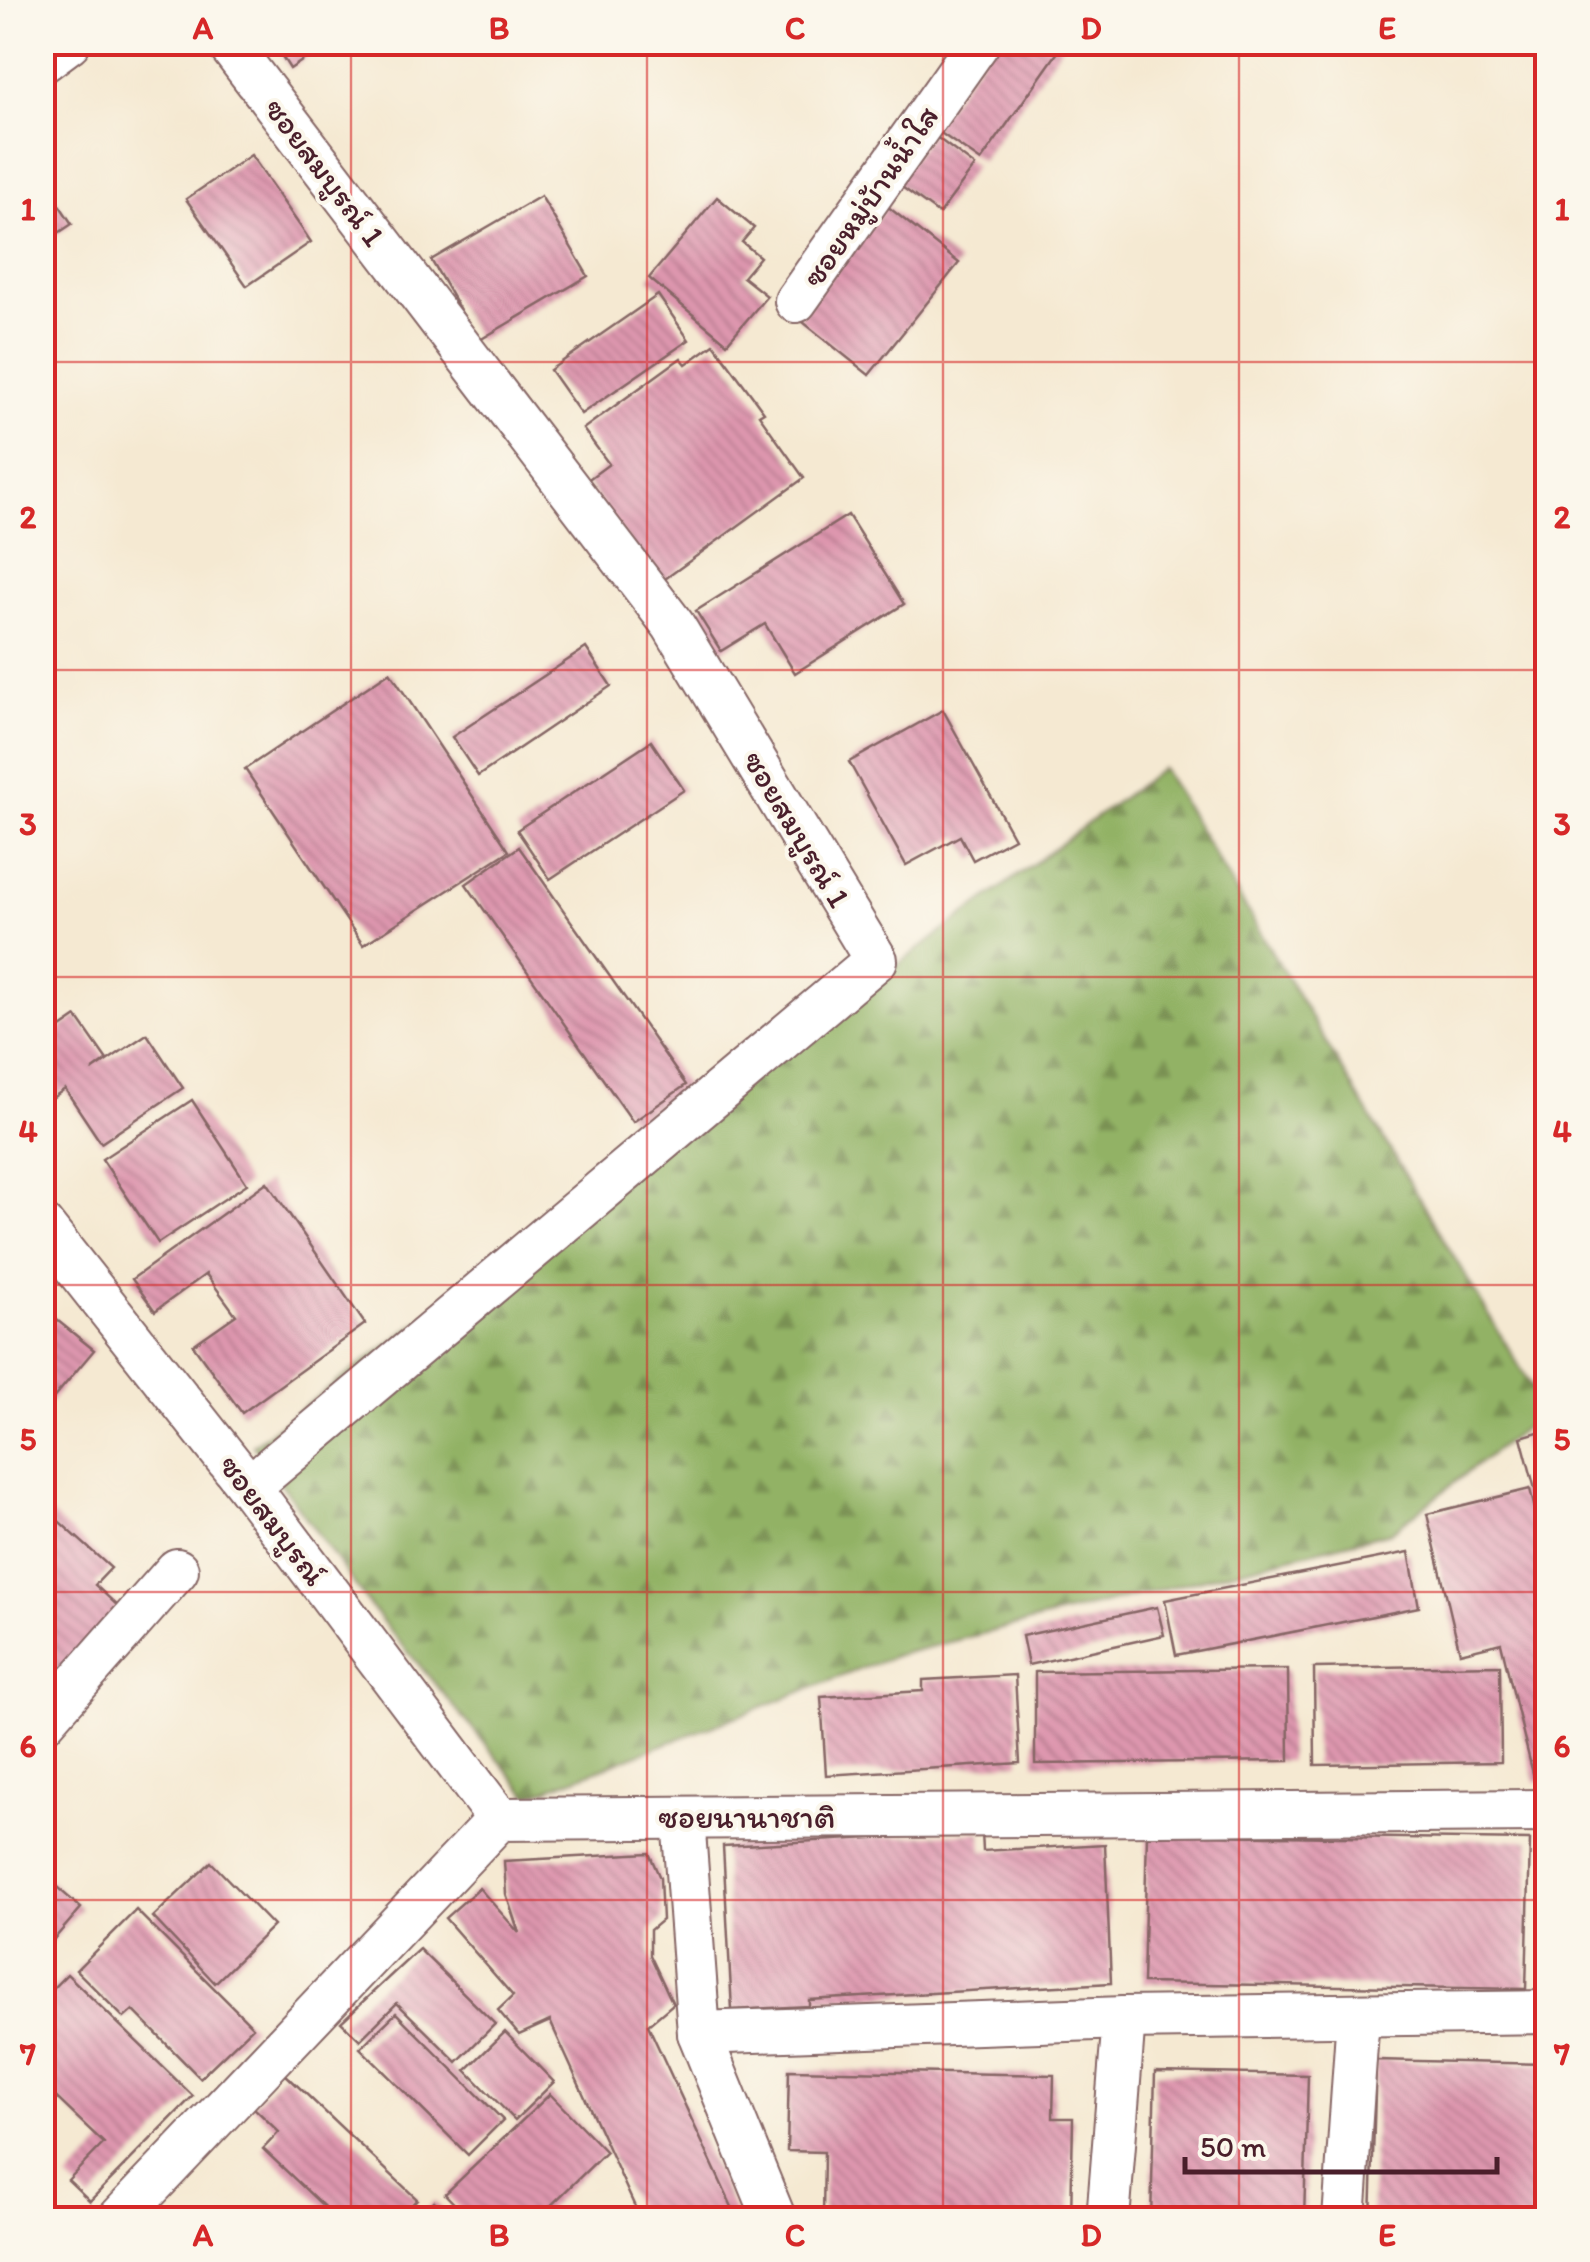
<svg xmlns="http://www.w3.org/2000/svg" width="1590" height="2262" font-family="Itim,'Playpen Sans Thai',sans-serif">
  <defs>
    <pattern id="forest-firs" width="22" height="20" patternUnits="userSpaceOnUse" patternTransform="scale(2.5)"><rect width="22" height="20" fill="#92b265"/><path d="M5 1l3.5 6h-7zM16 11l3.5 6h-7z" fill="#799053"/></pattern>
    <pattern id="building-back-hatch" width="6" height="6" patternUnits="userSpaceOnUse" patternTransform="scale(2.5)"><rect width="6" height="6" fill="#de97af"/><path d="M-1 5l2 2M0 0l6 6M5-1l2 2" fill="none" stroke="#b67b8f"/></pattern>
  </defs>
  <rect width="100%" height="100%" fill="#fbf7ec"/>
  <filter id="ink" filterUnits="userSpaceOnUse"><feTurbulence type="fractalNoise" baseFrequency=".01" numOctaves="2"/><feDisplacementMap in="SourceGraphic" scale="20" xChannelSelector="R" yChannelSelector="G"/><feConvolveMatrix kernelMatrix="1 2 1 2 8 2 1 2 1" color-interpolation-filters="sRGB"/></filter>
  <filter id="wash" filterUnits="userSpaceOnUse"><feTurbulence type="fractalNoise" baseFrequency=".0048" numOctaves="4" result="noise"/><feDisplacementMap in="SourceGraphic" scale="40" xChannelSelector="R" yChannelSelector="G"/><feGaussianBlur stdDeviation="2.25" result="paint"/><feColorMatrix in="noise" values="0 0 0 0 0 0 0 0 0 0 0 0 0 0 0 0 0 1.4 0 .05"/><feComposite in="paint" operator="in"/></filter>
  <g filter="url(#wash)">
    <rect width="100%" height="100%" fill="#f5e9d2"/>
    <path fill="url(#forest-firs)" stroke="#6e6848" stroke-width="2.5" d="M1162,768L1546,1411L1391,1532L897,1655L529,1796L373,1610L253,1445Z"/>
    <g id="blocks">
      <g fill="url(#building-back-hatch)">
        <path d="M273,42H330L290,69Z"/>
        <path d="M993,42H1065L981,161L932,127Z"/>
        <path d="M931,133L975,166L939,214L895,182Z"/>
        <path d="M251,155L311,242L247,286L186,199Z"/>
        <path d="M42,179L72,224L42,244Z"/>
        <path d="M541,196L588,276L478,341L431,260Z"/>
        <path d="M717,197L754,228L742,242L760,257L743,277L767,296L727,343L649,278Z"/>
        <path d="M887,206L959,263L869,375L798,318Z"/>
        <path d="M658,295L689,340L581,414L550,370Z"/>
        <path d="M714,344L764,412L759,415L804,478L658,584L586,481L609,464L583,429L681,358L686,364Z"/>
        <path d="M848,515L904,604L795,673L765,624L721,651L696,611Z"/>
        <path d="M586,648L611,686L478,776L452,737Z"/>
        <path d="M390,672L509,851L363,945L245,769Z"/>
        <path d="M943,710L1014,838L973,860L960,836L906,865L849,762Z"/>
        <path d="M651,741L684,790L550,879L517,830Z"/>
        <path d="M519,847L686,1085L633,1122L466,884Z"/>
        <path d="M77,1017L107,1060L92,1071L147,1034L183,1088L101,1143L65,1089L42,1105V1041Z"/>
        <path d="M192,1100L247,1184L158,1243L102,1159Z"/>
        <path d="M267,1182L365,1324L242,1413L193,1345L236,1315L206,1274L155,1311L132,1279Z"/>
        <path d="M42,1308L94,1350L46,1407L42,1404Z"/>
        <path d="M1548,1429V1530H1546L1521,1437Z"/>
        <path d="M1530,1489L1548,1563V1779L1535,1782L1501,1643L1460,1653L1427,1514Z"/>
        <path d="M42,1506L111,1568L95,1585L119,1607L42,1692Z"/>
        <path d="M1409,1552L1419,1607L1176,1655L1165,1600Z"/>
        <path d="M1157,1607L1164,1635L1028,1665L1022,1636Z"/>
        <path d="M1500,1665L1501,1762L1315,1765L1314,1668Z"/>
        <path d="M1288,1669L1289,1761L1035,1764V1672Z"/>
        <path d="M1015,1675L1020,1763L826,1775L821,1697L923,1691V1680Z"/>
        <path d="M982,1832L983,1851L1105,1844L1111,1983L809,2000V2006L732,2010L723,1846Z"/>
        <path d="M1147,1834L1530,1840L1526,1989L1143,1983Z"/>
        <path d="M649,1853L660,1878L662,1920L650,1930V1955L673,2004L648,2025L738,2220H641L550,2021L519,2035L498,2010L513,1996L445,1918L479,1888L519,1933L506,1894L504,1861Z"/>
        <path d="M211,1862L273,1926L215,1983L153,1917Z"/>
        <path d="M42,1874L81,1908L42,1953Z"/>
        <path d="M136,1910L253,2027L200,2078L133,2010L124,2018L76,1970Z"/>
        <path d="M419,1949L495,2024L457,2062L397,2003L360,2040L341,2022Z"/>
        <path d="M67,1974L193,2096L90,2201L68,2180L104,2143L42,2084V1999Z"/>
        <path d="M396,2013L503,2120L468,2155L360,2048Z"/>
        <path d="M505,2032L554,2082L515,2120L466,2070Z"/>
        <path d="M1376,2060L1545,2064L1540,2220H1371Z"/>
        <path d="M789,2070L1054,2075L1053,2118H1073L1071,2220L823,2218L824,2152L787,2151Z"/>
        <path d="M1155,2072L1308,2075L1304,2220H1151Z"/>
        <path d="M284,2073L417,2199L398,2220H338L263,2149L279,2132L252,2106Z"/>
        <path d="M550,2094L606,2152L536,2220H470L445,2194Z"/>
        <path d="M434,2201L453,2220H415Z"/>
      </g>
    </g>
  </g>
  <g filter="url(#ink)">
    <use href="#blocks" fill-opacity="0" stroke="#866665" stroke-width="2.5"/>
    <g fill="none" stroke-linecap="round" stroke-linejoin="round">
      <defs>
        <g id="street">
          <path d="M227,42L673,625L876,960L249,1487"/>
          <path d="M42,62L69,42"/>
          <path d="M796,301L979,42"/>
          <path d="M42,1225L249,1487L499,1819"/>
          <path d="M42,1723L177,1570"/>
          <path d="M683,1818L699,2033L775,2220"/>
          <path d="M699,2033L1124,2018L1548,2012"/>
          <path d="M118,2220L499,1819L1548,1811"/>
          <path d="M1108,2220L1124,2018"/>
          <path d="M1344,2220L1358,2015"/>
        </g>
      </defs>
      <use href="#street" stroke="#866665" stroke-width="46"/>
      <use href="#street" stroke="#fff" stroke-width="42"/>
    </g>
  </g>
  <path fill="none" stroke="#d62828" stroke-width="2.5" stroke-opacity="0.55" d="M351,42V2220M647,42V2220M943,42V2220M1239,42V2220M42,362H1548M42,670H1548M42,977H1548M42,1285H1548M42,1592H1548M42,1900H1548"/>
  <g text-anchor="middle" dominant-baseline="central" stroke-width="8" stroke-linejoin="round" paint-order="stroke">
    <g font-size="32" fill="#4a1f2b" stroke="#fbf7ec">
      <text transform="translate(325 172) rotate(53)">ซอยสมบูรณ์ 1</text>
      <text transform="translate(870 196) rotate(-55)">ซอยหมู่บ้านน้ำใส</text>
      <text transform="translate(797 829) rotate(59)">ซอยสมบูรณ์ 1</text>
      <text transform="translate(273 1520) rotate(53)">ซอยสมบูรณ์</text>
      <text x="747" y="1817">ซอยนานาชาติ</text>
    </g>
  </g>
  <rect width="1590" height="2262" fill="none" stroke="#fbf7ec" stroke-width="110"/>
  <path d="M1185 2157v15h312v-15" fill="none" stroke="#4a1f2b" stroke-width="5"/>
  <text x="1200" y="2157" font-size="30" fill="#4a1f2b" stroke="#fbf7ec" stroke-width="8" paint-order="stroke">50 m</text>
  <rect x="55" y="55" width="1480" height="2152" fill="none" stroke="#d62828" stroke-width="4"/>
  <g font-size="32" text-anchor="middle" font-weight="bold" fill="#d62828">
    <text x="203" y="39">A</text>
    <text x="499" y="39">B</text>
    <text x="795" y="39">C</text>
    <text x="1091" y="39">D</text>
    <text x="1387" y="39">E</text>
    <text x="28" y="220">1</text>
    <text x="1562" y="220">1</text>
    <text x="28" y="528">2</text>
    <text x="1562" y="528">2</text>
    <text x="28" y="835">3</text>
    <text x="1562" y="835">3</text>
    <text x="28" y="1142">4</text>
    <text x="1562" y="1142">4</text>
    <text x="28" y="1450">5</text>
    <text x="1562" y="1450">5</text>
    <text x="28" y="1757">6</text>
    <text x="1562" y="1757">6</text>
    <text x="28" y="2065">7</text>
    <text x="1562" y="2065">7</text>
    <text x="203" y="2246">A</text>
    <text x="499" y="2246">B</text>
    <text x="795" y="2246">C</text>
    <text x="1091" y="2246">D</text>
    <text x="1387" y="2246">E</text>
  </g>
</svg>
